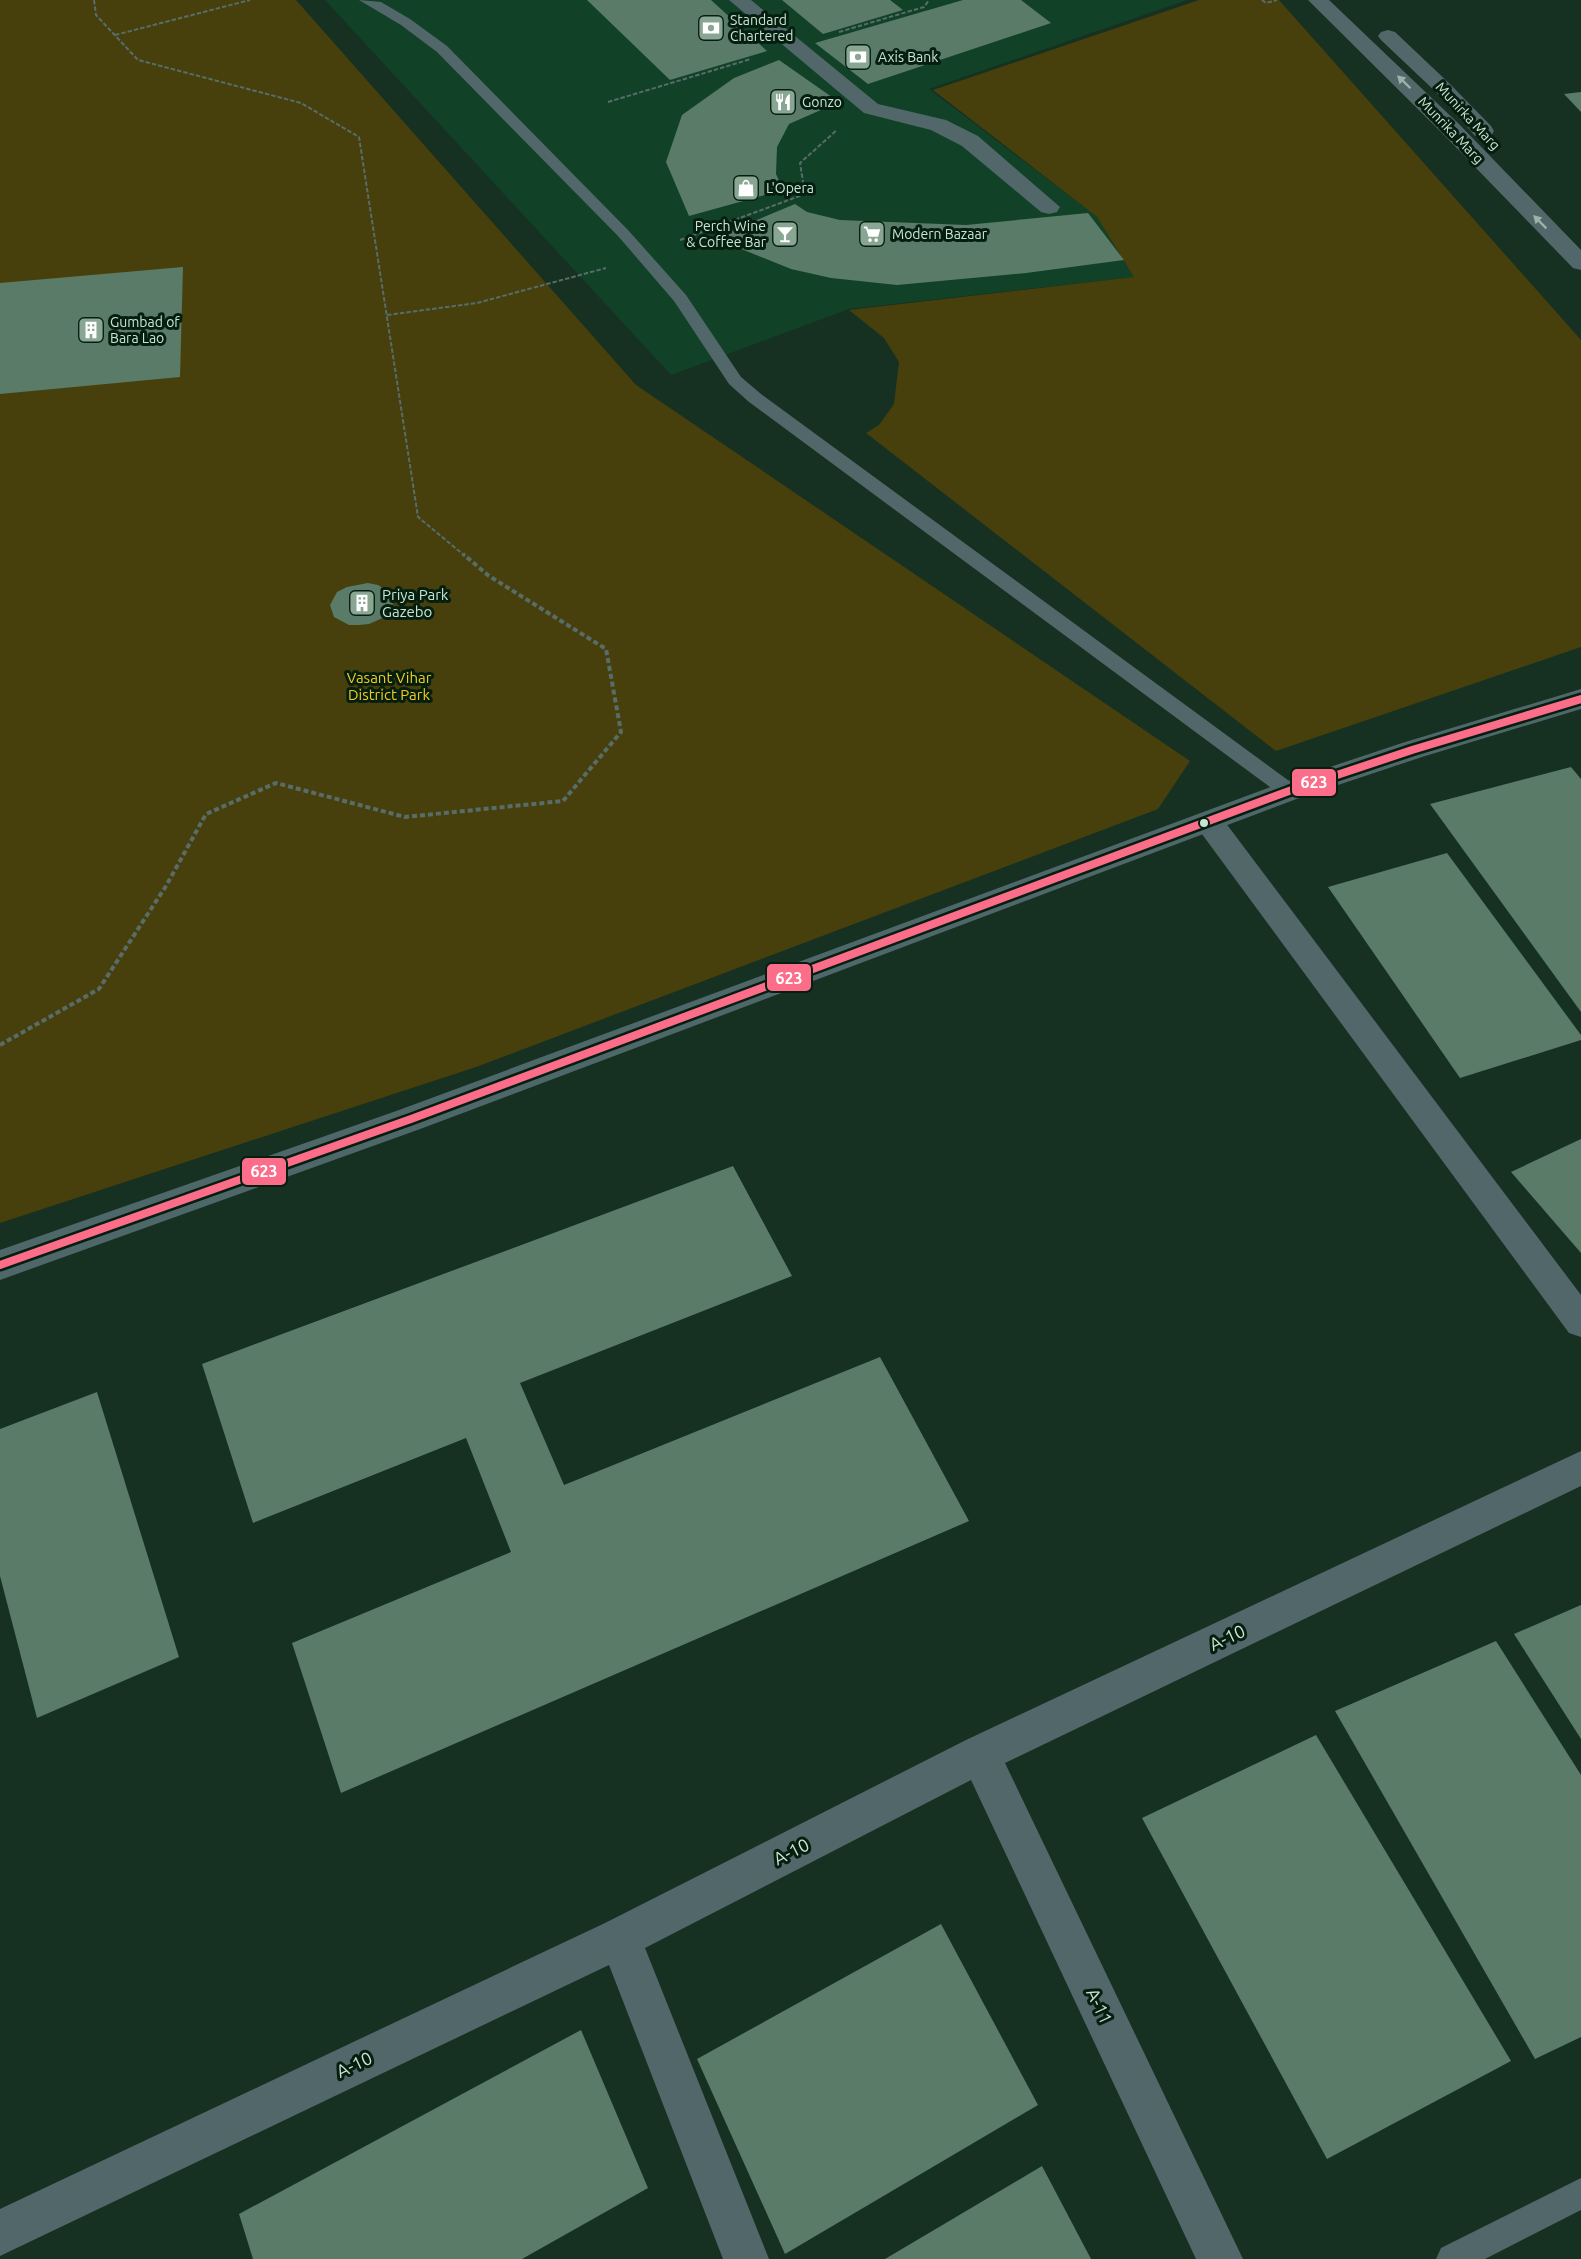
<svg xmlns="http://www.w3.org/2000/svg" width="1581" height="2259" font-family="Ubuntu,sans-serif">
  <rect width="100%" height="100%" fill="#163022"/>
  <path fill="#114227" d="M325,0H1187L929,89L1097,217L1134,277L849,309L671,375Z"/>
  <g fill="#47400c">
    <path d="M0,0H296L636,385L1190,761L1158,809L476,1067L0,1223Z"/>
    <path d="M1199,0H1279L1581,340V647L1276,751L866,433L879,425L894,404L899,362L884,338L849,310L1134,277L1097,217L933,90Z"/>
  </g>
  <g fill="#5a7b68">
    <path d="M587,0H711L767,51L670,80Z"/>
    <path d="M782,0H890L903,10L823,34Z"/>
    <path d="M963,0H1021L1051,23L868,84L815,43Z"/>
    <path d="M779,60L839,102L789,124L777,147L776,174L783,190L689,216L666,162L682,115L734,78Z"/>
    <path d="M1581,92V112L1564,94Z"/>
    <path d="M795,204L807,212L840,220L966,225L1088,213L1124,260L1026,273L897,285L831,278L791,269L714,238Z"/>
    <path d="M183,267L180,377L0,394V283Z"/>
    <path d="M368,583L378,585L392,594L394,601L387,616L369,624L359,625H349L334,617L330,605L337,592L347,587Z"/>
    <path d="M1571,767L1581,779V1012L1430,804Z"/>
    <path d="M1447,853L1581,1035V1040L1460,1078L1328,887Z"/>
    <path d="M1581,1139V1253L1511,1172Z"/>
    <path d="M733,1166L792,1276L520,1383L564,1485L880,1357L969,1521L341,1793L292,1643L511,1552L466,1438L253,1523L202,1364Z"/>
    <path d="M97,1392L179,1657L37,1718L0,1576V1429Z"/>
    <path d="M1581,1605V1739L1514,1634Z"/>
    <path d="M1496,1641L1581,1775V2037L1535,2059L1335,1711Z"/>
    <path d="M1316,1735L1511,2061L1327,2159L1142,1818Z"/>
    <path d="M941,1924L1038,2105L785,2254L697,2059Z"/>
    <path d="M581,2030L648,2188L522,2259H253L239,2214Z"/>
    <path d="M1042,2166L1091,2259H885Z"/>
  </g>
  <g fill="none" stroke-linecap="round" stroke-linejoin="round">
    <g stroke="#586c69" stroke-width="2" stroke-dasharray="4.5 2" stroke-linecap="butt">
      <path d="M94,0L96,15L138,60L301,103L359,137L418,517L465,556"/>
      <path d="M1262,0L1266,3L1277,0"/>
      <path d="M839,32L924,7L929,0"/>
      <path d="M115,35L250,0"/>
      <path d="M608,102L751,59"/>
      <path d="M680,240L805,194L800,163L837,130"/>
      <path d="M387,315L477,303L606,268"/>
    </g>
    <path stroke="#586c69" stroke-width="4" stroke-dasharray="5 3" stroke-linecap="butt" d="M0,1045L99,989L166,886L206,814L276,783L405,817L563,801L621,732L606,649L489,576L463,554"/>
    <g fill="#526769" fill-rule="evenodd">
      <path d="M359,0L381,2L410,19L447,46L628,230L686,295L741,377L761,394L1296,786L1299,791L1296,796L1289,798L1282,796L749,402L729,384L674,301L618,236L437,52L401,25Z"/>
      <path d="M1581,2178V2210L1485,2259H1436L1441,2248Z"/>
    </g>
    <path fill="#526769" fill-rule="evenodd" d="M729,0H751L878,104L946,120L978,136L1060,207L1057,212L1049,214L1041,212L962,146L931,130L864,113Z"/>
    <g fill="#526769" fill-rule="evenodd">
      <path d="M1209,811L1219,814L1581,1295V1337L1569,1333L1199,830L1194,822L1199,814Z"/>
      <path d="M1581,1451V1486L1005,1763L1243,2259H1196L971,1780L645,1948L769,2259H723L609,1965L0,2256V2209L605,1923L966,1740Z"/>
    </g>
    <g fill="#526769" fill-rule="evenodd">
      <path d="M1308,0H1329L1460,125L1581,250V270L1573,268L1444,135Z"/>
      <path d="M1388,30L1395,32L1451,85L1491,126L1494,131L1491,136L1483,137L1475,136L1437,93L1381,40L1378,36L1381,32Z"/>
    </g>
    <path fill="#4e6869" fill-rule="evenodd" d="M1581,689V709L1422,757L1299,798L423,1128L0,1280V1250L399,1110L1279,784L1402,743Z"/>
    <defs>
      <path id="bus-1" d="M0,1265L411,1119L1289,791L1412,750L1581,699"/>
    </defs>
    <use href="#bus-1" stroke="#061e10" stroke-width="13"/>
    <use href="#bus-1" stroke="#fb6d88" stroke-width="8"/>
  </g>
  <defs><path id="oneway-solid" d="M-6-.8H1V-3.2L6.5 0L1 3.2V.8H-6Z" transform="scale(1.5)"/></defs>
  <g fill="#98b3a7">
    <use href="#oneway-solid" transform="translate(1404 82) rotate(-136)"/>
    <use href="#oneway-solid" transform="translate(1540 222) rotate(-135)"/>
  </g>
  <defs>
    <symbol id="bank-square" viewBox="-11 -11 22 22"><rect x="-9" y="-9" width="18" height="18" rx="4" fill="#89a693" stroke="#061e10"/><path d="M-6-4H6V4H-6ZM0-2.3a2.3 2.3 0 1 0 0 4.6a2.3 2.3 0 1 0 0-4.6Z" fill="#fff"/></symbol>
    <symbol id="restaurant-square" viewBox="-11 -11 22 22"><rect x="-9" y="-9" width="18" height="18" rx="4" fill="#89a693" stroke="#061e10"/><path d="M-5-6h1v4h1v-4h1v4h1v-4h1v5L-1.5 .5V6h-2V.5L-5-1ZM5-6V6H3V1.5H1.5Q1.5-4 5-6Z" fill="#fff"/></symbol>
    <symbol id="shop-square" viewBox="-11 -11 22 22"><rect x="-9" y="-9" width="18" height="18" rx="4" fill="#89a693" stroke="#061e10"/><path d="M-5-2.5h2.3a2.7 3.5 0 0 1 5.4 0H5L5.5 6h-11ZM-1.5-2.5h3a1.5 2.3 0 0 0-3 0Z" fill="#fff"/></symbol>
    <symbol id="bar-square" viewBox="-11 -11 22 22"><rect x="-9" y="-9" width="18" height="18" rx="4" fill="#89a693" stroke="#061e10"/><path d="M-6-5H6L.8 .8V4.5H3.5V6h-7V4.5H-.8V.8Z" fill="#fff"/></symbol>
    <symbol id="supermarket-square" viewBox="-11 -11 22 22"><rect x="-9" y="-9" width="18" height="18" rx="4" fill="#89a693" stroke="#061e10"/><path d="M-6-5.5h2.5l.6 2H6L4.5 2H-2.5L-4.4-4H-6ZM-1.5 3.2a1.3 1.3 0 1 0 .1 0ZM3 3.2a1.3 1.3 0 1 0 .1 0Z" fill="#fff"/></symbol>
    <symbol id="building-square" viewBox="-11 -11 22 22"><rect x="-9" y="-9" width="18" height="18" rx="4" fill="#89a693" stroke="#061e10"/><path d="M-4-6H4V6H1V3H-1V6H-4ZM-2.5-4.3h1.7v1.8h-1.7ZM.8-4.3h1.7v1.8H.8ZM-2.5-1h1.7V.8h-1.7ZM.8-1h1.7V.8H.8Z" fill="#fff"/></symbol>
  </defs>
  <g fill-rule="evenodd">
    <use href="#bank-square" x="696" y="13" width="30" height="30"/>
    <use href="#bank-square" x="843" y="42" width="30" height="30"/>
    <use href="#restaurant-square" x="768" y="87" width="30" height="30"/>
    <use href="#shop-square" x="731" y="173" width="30" height="30"/>
    <use href="#bar-square" x="770" y="219" width="30" height="30"/>
    <use href="#supermarket-square" x="857" y="219" width="30" height="30"/>
    <use href="#building-square" x="76" y="315" width="30" height="30"/>
    <use href="#building-square" x="347" y="588" width="30" height="30"/>
  </g>
  <circle fill="#c7e5d0" stroke="#061e10" stroke-width="2" cx="1204" cy="823" r="5"/>
  <g text-anchor="middle" dominant-baseline="central" stroke-width="6" stroke-linejoin="round" paint-order="stroke">
    <g font-size="14" fill="#c7e5d0" stroke="#061e10" text-anchor="start">
      <text x="730" y="20">Standard<tspan x="730" dy="16">Chartered</tspan></text>
      <text x="878" y="57">Axis Bank</text>
      <text x="802" y="102">Gonzo</text>
      <text x="766" y="188">L'Opera</text>
      <text x="766" y="226" text-anchor="end">Perch Wine<tspan x="766" dy="16">&amp; Coffee Bar</tspan></text>
      <text x="892" y="234">Modern Bazaar</text>
      <text x="110" y="322">Gumbad of<tspan x="110" dy="16">Bara Lao</tspan></text>
    </g>
    <g font-size="14" fill="#c7e5d0" stroke="#061e10">
      <text transform="translate(1468 116) rotate(47)">Munirka Marg</text>
      <text transform="translate(1451 130) rotate(46)">Munrika Marg</text>
    </g>
    <g font-size="15" fill="#c7e5d0" stroke="#061e10" text-anchor="start">
      <text x="382" y="594">Priya Park<tspan x="382" dy="17">Gazebo</tspan></text>
    </g>
    <g font-size="15" fill="#f4cd1b" stroke="#061e10">
      <text x="389" y="677">Vasant Vihar<tspan x="389" dy="17">District Park</tspan></text>
    </g>
    <g font-size="18" fill="#c7e5d0" stroke="#061e10">
      <text transform="translate(1227 1637) rotate(-25)">A-10</text>
      <text transform="translate(791 1851) rotate(-27)">A-10</text>
      <text transform="translate(1100 2006) rotate(65)">A-11</text>
      <text transform="translate(354 2064) rotate(-25)">A-10</text>
    </g>
  </g>
  <g stroke="#061e10" stroke-width="2">
    <rect x="1291" y="768" width="46" height="29" rx="6" fill="#fb6d88"/>
    <rect x="766" y="963" width="46" height="29" rx="6" fill="#fb6d88"/>
    <rect x="241" y="1157" width="46" height="29" rx="6" fill="#fb6d88"/>
  </g>
  <g font-size="16" text-anchor="middle" font-weight="bold" fill="#fff">
    <text x="1314" y="788">623</text>
    <text x="789" y="984">623</text>
    <text x="264" y="1177">623</text>
  </g>
</svg>
